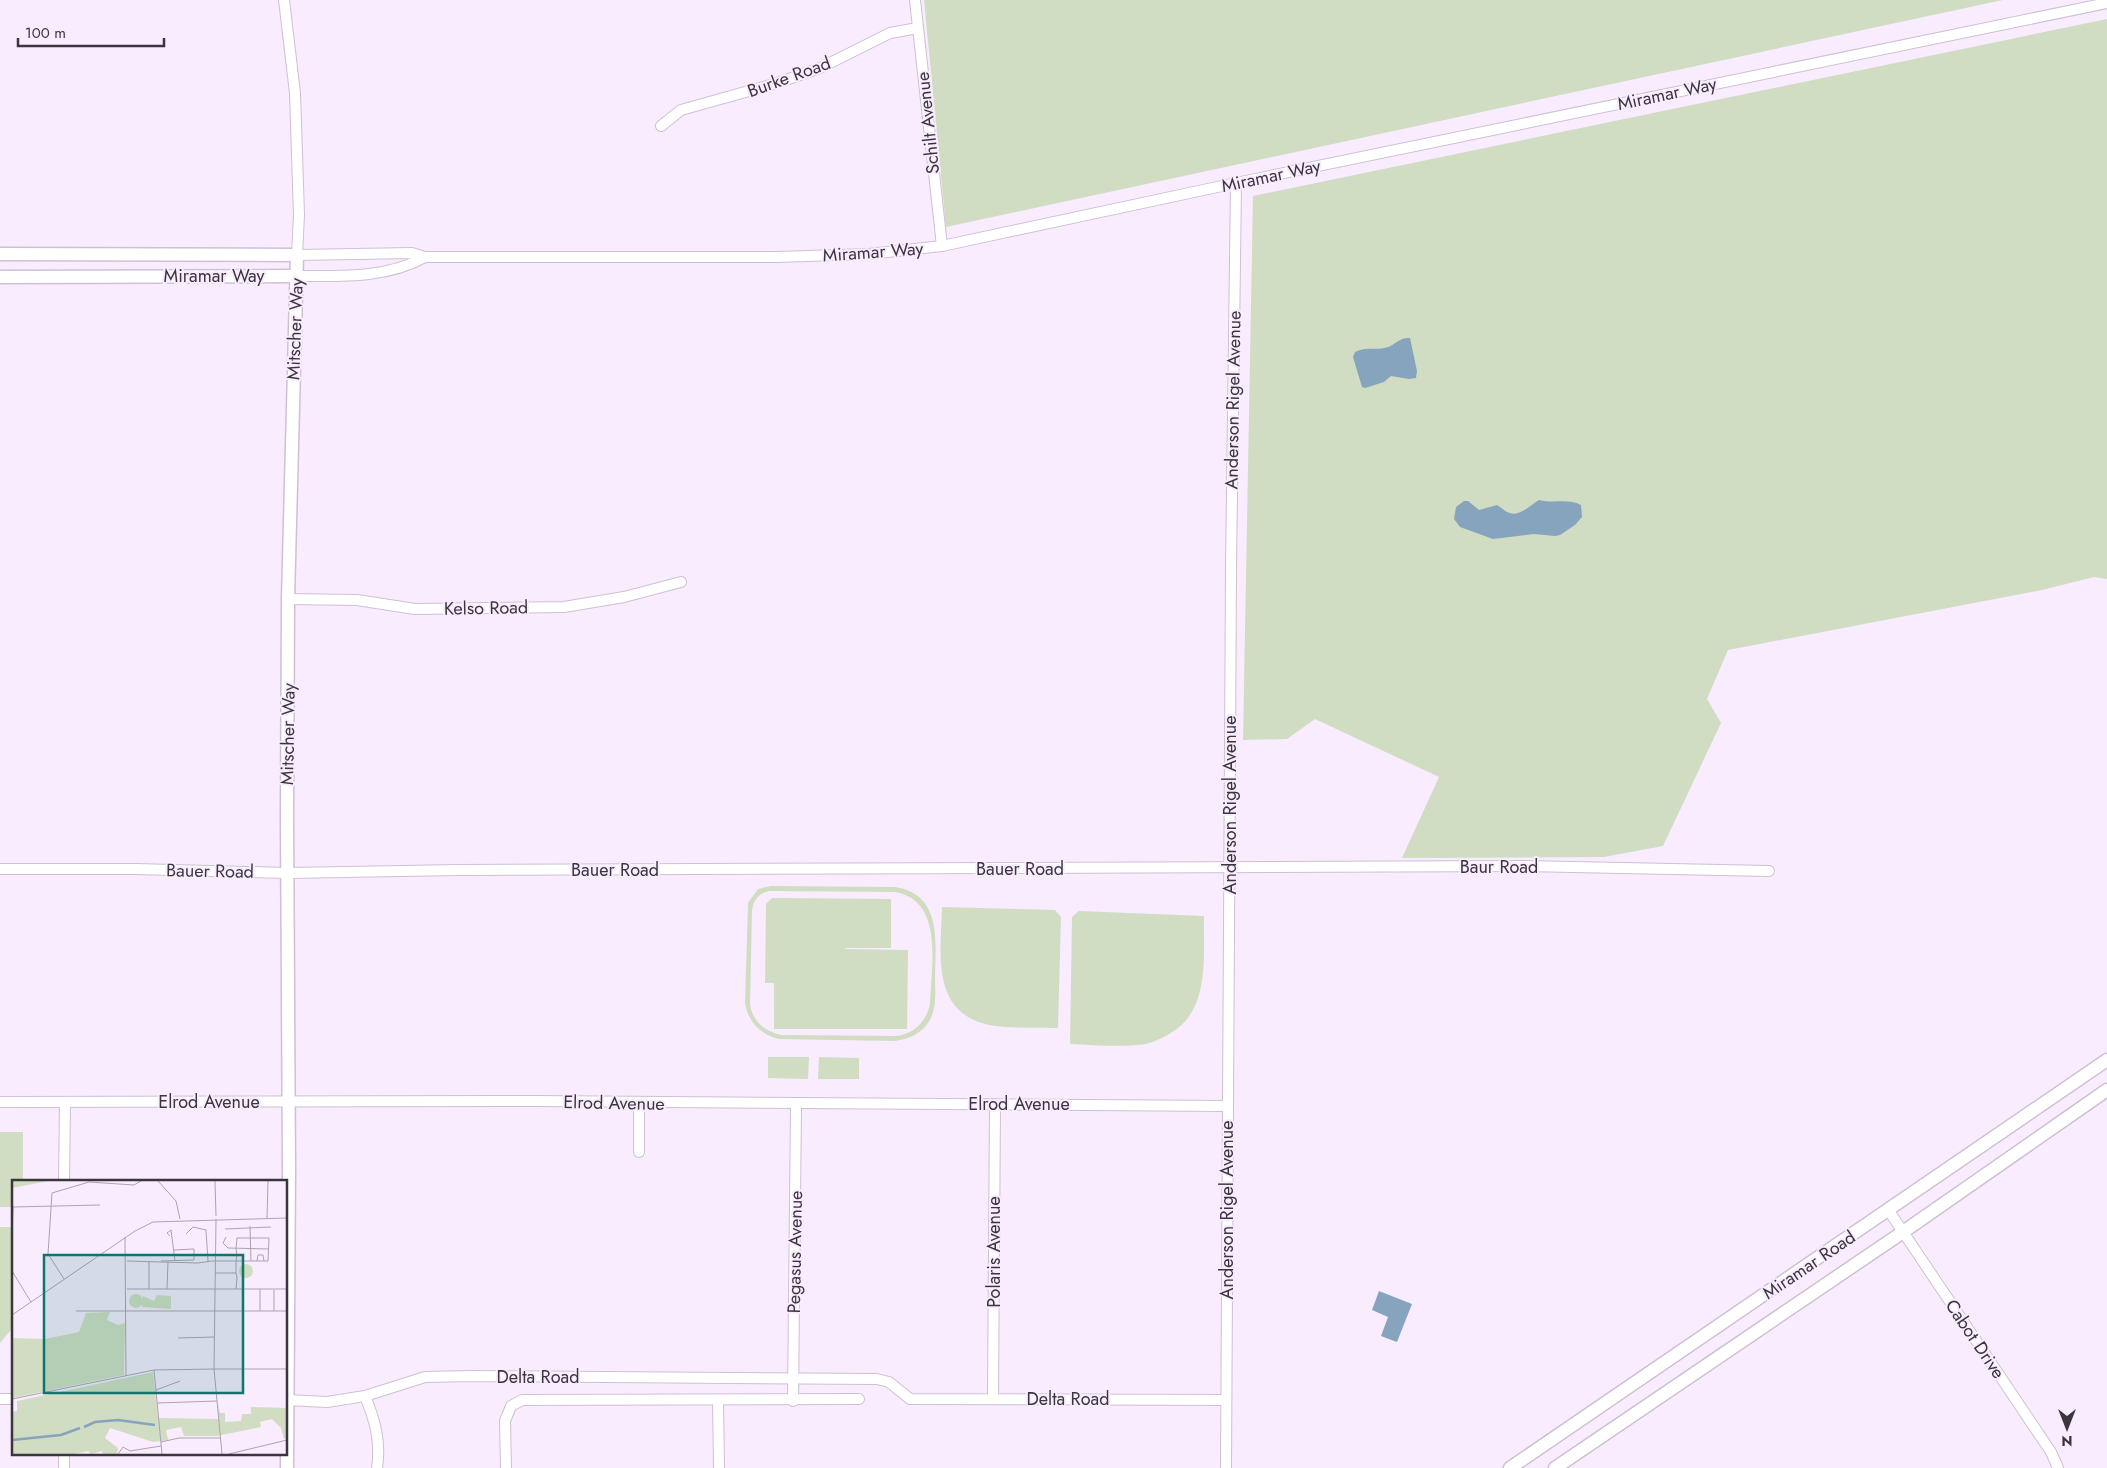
<svg xmlns="http://www.w3.org/2000/svg" width="2107" height="1468" font-family="Jost,sans-serif">
  <rect width="100%" height="100%" fill="#f8ecfe"/>
  <g fill="#d1ddc2" fill-rule="evenodd">
    <path d="M924,0H2003L946,227Z"/>
    <path d="M2107,19V579L2094,577L2042,590L1728,650L1707,699L1721,723L1663,846L1604,857L1402,858L1439,777L1315,719L1287,739L1243,740L1253,196Z"/>
    <path d="M771,886L895,887C941,894 936,939 935,974C935,989 937,1007 930,1020C923,1033 909,1039 895,1041L779,1039C761,1035 748,1022 745,1003L748,903L758,889ZM770,891L894,892C945,899 931,968 930,1004C926,1022 914,1034 896,1036L782,1035C765,1032 752,1021 750,1004L752,912C753,900 758,893 770,891Z"/>
    <path d="M772,898L891,899V948H846L845,949L908,950L907,1029H774V983H765L766,904Z"/>
    <path d="M942,907L1055,910L1061,917L1058,1028C1037,1027 1010,1029 989,1025C930,1012 941,953 942,907Z"/>
    <path d="M1079,911L1204,916C1203,957 1211,1011 1169,1034C1159,1040 1148,1045 1136,1045C1115,1047 1092,1045 1070,1044L1072,917Z"/>
    <path d="M768,1057H809L808,1079L768,1078Z"/>
    <path d="M819,1057L859,1058V1079H818Z"/>
    <path d="M0,1132H23V1182H14V1207H0Z"/>
    <path d="M0,1227H14V1326L0,1343Z"/>
  </g>
  <g fill="#87a4be">
    <path d="M1410,338L1417,371L1416,378L1409,379L1391,376L1384,382L1365,388L1362,387L1353,357L1355,352C1366,346 1377,351 1388,347C1396,344 1400,337 1410,338Z"/>
    <path d="M1539,500C1554,504 1568,498 1581,505L1582,517L1575,525L1560,535L1555,536L1534,534L1493,539L1460,527L1454,519L1456,507L1464,501H1468L1479,510L1497,505C1501,507 1503,510 1507,512C1519,518 1529,506 1539,500Z"/>
    <path d="M1379,1291L1412,1304L1397,1342L1381,1336L1388,1317L1372,1310Z"/>
  </g>
  <g fill="none" stroke-linecap="round" stroke-linejoin="round">
    <defs>
      <g id="minor">
        <path d="M284,0L295,93L299,215L297,255L412,253L425,257H776L869,254L942,246L1236,183L2107,3"/>
        <path d="M915,0L942,246"/>
        <path d="M661,126L681,110L774,84L820,68L890,33L918,28"/>
        <path d="M296,276C339,276 386,279 425,257"/>
        <path d="M288,599L357,600L415,609L564,607L624,597L681,582"/>
        <path d="M0,869H136L287,873L459,870L1524,866L1769,871"/>
        <path d="M0,1102L534,1101L1228,1106"/>
        <path d="M639,1102V1152"/>
        <path d="M64,1182L65,1103"/>
        <path d="M1889,1211L2051,1452L2058,1468"/>
        <path d="M365,1396C375,1420 381,1442 377,1468"/>
        <path d="M0,1399H14"/>
        <path d="M993,1399L995,1104"/>
        <path d="M286,1400L327,1402L365,1396L425,1377L471,1376L877,1379L889,1382L910,1399L1226,1400"/>
        <path d="M718,1401L719,1468"/>
        <path d="M793,1401L796,1104"/>
        <path d="M64,1468V1454"/>
        <path d="M506,1468L505,1421L511,1406L522,1400L859,1399"/>
        <path d="M1226,1468L1231,568L1236,183"/>
      </g>
      <g id="major">
        <path d="M0,254L297,255L288,599L287,817L289,1170L287,1468"/>
        <path d="M0,277L296,276"/>
        <path d="M1510,1468L2107,1060"/>
        <path d="M1555,1468L1903,1232L2107,1090"/>
      </g>
    </defs>
    <use href="#minor" stroke="#cdc1d2" stroke-width="12"/>
    <use href="#major" stroke="#cdc1d2" stroke-width="15"/>
    <use href="#minor" stroke="#fff" stroke-width="10"/>
    <use href="#major" stroke="#fff" stroke-width="12"/>
  </g>
  <g text-anchor="middle" dominant-baseline="central" stroke-width="4" stroke-linejoin="round" paint-order="stroke">
    <g font-size="18" fill="#3b363d" stroke="#f8ecfe">
      <text transform="translate(789 77) rotate(-20)">Burke Road</text>
      <text transform="translate(1667 94) rotate(-12)">Miramar Way</text>
      <text transform="translate(928 123) rotate(-96)">Schilt Avenue</text>
      <text transform="translate(1271 176) rotate(-12)">Miramar Way</text>
      <text transform="translate(873 252) rotate(-4)">Miramar Way</text>
      <text x="214" y="276">Miramar Way</text>
      <text transform="translate(295 329) rotate(-88)">Mitscher Way</text>
      <text transform="translate(1233 400) rotate(-89)">Anderson Rigel Avenue</text>
      <text transform="translate(486 608) rotate(-1)">Kelso Road</text>
      <text transform="translate(288 734) rotate(-89)">Mitscher Way</text>
      <text transform="translate(1230 805) rotate(-90)">Anderson Rigel Avenue</text>
      <text x="1499" y="867">Baur Road</text>
      <text x="1020" y="869">Bauer Road</text>
      <text x="615" y="870">Bauer Road</text>
      <text transform="translate(210 871) rotate(1)">Bauer Road</text>
      <text x="209" y="1102">Elrod Avenue</text>
      <text transform="translate(614 1103) rotate(1)">Elrod Avenue</text>
      <text x="1019" y="1104">Elrod Avenue</text>
      <text transform="translate(1227 1210) rotate(-90)">Anderson Rigel Avenue</text>
      <text transform="translate(795 1252) rotate(-89)">Pegasus Avenue</text>
      <text transform="translate(994 1252) rotate(-90)">Polaris Avenue</text>
      <text transform="translate(1809 1265) rotate(-34)">Miramar Road</text>
      <text transform="translate(1975 1339) rotate(56)">Cabot Drive</text>
      <text x="538" y="1377">Delta Road</text>
      <text x="1068" y="1399">Delta Road</text>
    </g>
  </g>
  <g transform="translate(12 1180)">
    <rect width="275" height="275" fill="#f8ecfe"/>
    <path d="M0,1H36L0,8ZM227 91a7 7 0 1 1 14 0a7 7 0 1 1-14 0ZM117 121a7 7 0 1 1 14 0a7 7 0 1 1-14 0ZM145,115L159,116V129L130,127L131,116L142,121ZM98,132L95,140L106,145L113,143L112,195L0,218V158L33,159L67,152L74,133ZM141,192L146,238L207,239L206,223L208,233H213V242L229,241L230,234H239V227L275,228V258L272,259L269,248L260,239L248,242L249,247L205,256H172L169,247L154,250L156,260L141,262L98,248L93,258L106,268L105,274H91L90,271L79,274L76,271L62,274H0V232L5,231V221Z" fill="#d1ddc2"/>
    <path fill="none" stroke="#87a4be" stroke-width="2.5" d="M72,247L83,242L106,240L143,245M0,260L49,255L68,248"/>
    <path fill="none" stroke="#aca3b1" stroke-width="1" d="M146,1L164,21L168,39M203,1L204,36M0,27L88,25M255,38L256,1M204,39L202,189H275M238,46L239,81M213,49L259,47M0,54L1,27M174,54L181,47L194,50L196,81M158,56L155,53L159,50L163,81M113,57L114,196M214,57L211,63L216,68L257,69M115,81L186,83L200,81H256L257,58H225L224,69L225,75L224,81V93L225,98L224,109M149,81L182,80V69L162,70M245,81L246,75H251L252,81M0,91L19,122M203,93H224M52,99L36,74L40,13L77,2L122,5L129,1M115,109H275M137,109V81M155,109L156,82M64,131H275M248,131V109M262,131V110M0,135L123,51L141,42L275,38M166,158L202,157M142,190L150,274M144,210L168,201M0,219L142,190L202,189L210,274M145,223L205,221M149,262L167,258H208M106,274L111,267L118,271L149,266M217,274L275,260"/>
    <path fill="#0f766e" fill-opacity="0.15" stroke="#0f766e" stroke-width="2.5" d="M32,75H231V213H32Z"/>
    <rect width="275" height="275" fill="none" stroke="#3b363d" stroke-width="2.5"/>
  </g>
  <g transform="translate(2067 1428) rotate(180)" stroke="#f8ecfe" stroke-width="4" paint-order="stroke">
  <path d="M0-4L9 19L0 12L-9 19Z" fill="#3b363d"/>
  <text y="-8" font-size="14" font-weight="bold" text-anchor="middle" fill="#3b363d">N</text>
  </g>
  <path d="M18 38v8h146v-8" fill="none" stroke="#3b363d" stroke-width="2.5"/>
  <text x="25" y="38" font-size="15" fill="#3b363d" stroke="#f8ecfe" stroke-width="4" paint-order="stroke">100 m</text>
</svg>
